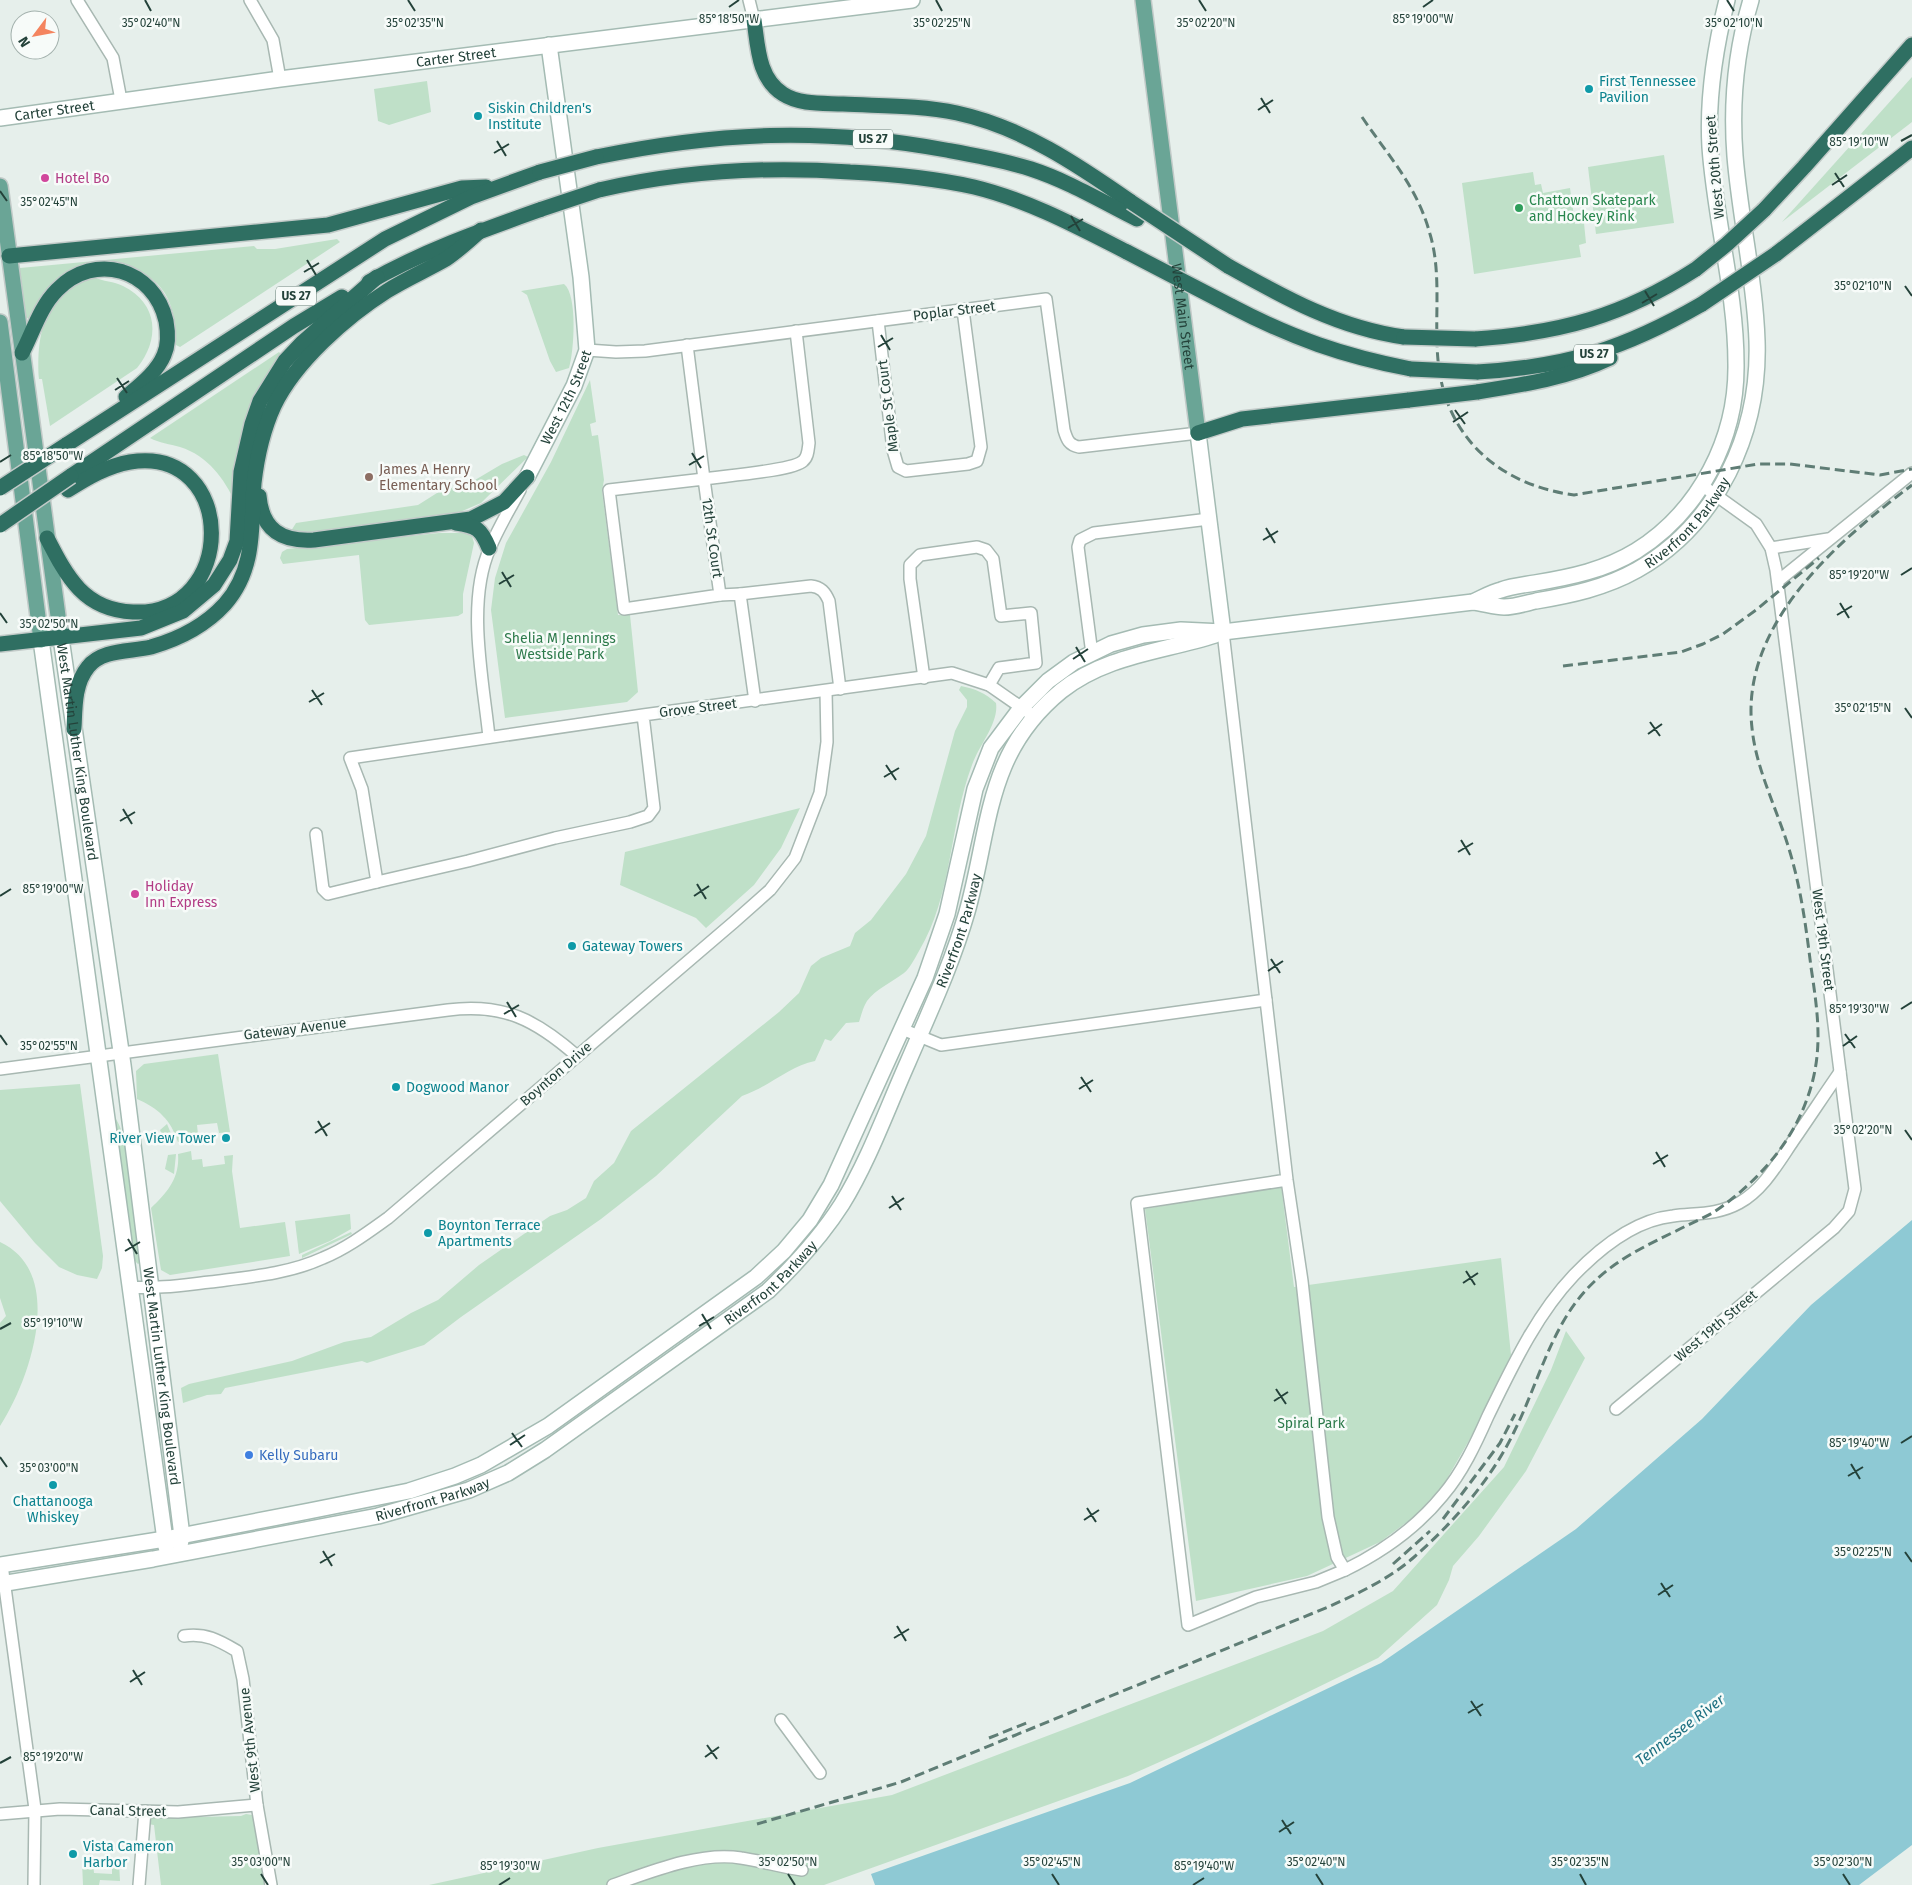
<svg xmlns="http://www.w3.org/2000/svg" width="1912" height="1885" font-family="'Fira Sans',sans-serif">
  <rect width="100%" height="100%" fill="#e6efeb"/>
  <g fill="#bfe0c8">
    <path d="M1912,77V122L1782,222Z"/>
    <path d="M427,81L431,112L389,125L378,121L374,89Z"/>
    <path d="M1664,155L1674,223L1596,234L1588,167Z"/>
    <path d="M1533,172L1535,185L1541,184L1543,193L1570,188L1575,224L1584,223L1586,243L1579,245L1581,257L1474,274L1462,183Z"/>
    <path d="M337,239L340,242L180,347L176,345C176,295 159,270 109,265C93,263 78,264 64,273C48,284 39,301 29,318L24,319L18,270L20,268L254,246L257,249H275Z"/>
    <path d="M94,277C103,282 114,281 123,286C159,304 160,340 137,368L50,426L42,379H39C36,333 45,292 94,277Z"/>
    <path d="M564,284C578,295 574,352 569,368L556,372L550,361L527,295L521,291Z"/>
    <path d="M279,352L282,355C245,399 244,449 236,504C224,478 208,456 180,447C170,444 159,443 150,438Z"/>
    <path d="M590,380L596,422L590,424L592,436L598,435L604,480L602,491L618,615H630L638,692L627,702L505,718L491,610L495,578L506,543L551,462Z"/>
    <path d="M524,455L528,457L481,503L439,521L296,537L291,531L296,523L418,505L437,493L475,480L502,464Z"/>
    <path d="M439,533H466L472,536L474,543L463,594V613L458,616L369,625L365,620L359,555L283,564L280,558L282,552L287,549Z"/>
    <path d="M961,686C976,689 985,693 996,703C999,723 979,745 972,765C949,826 953,894 919,951C915,958 910,968 904,973C892,982 876,989 867,1001C863,1007 861,1016 859,1022L846,1023L831,1041L825,1039L815,1061C789,1066 769,1087 742,1096L656,1176L601,1219L461,1317L424,1345L367,1363L362,1361L225,1388L221,1394L207,1395L183,1403L181,1388L189,1384L292,1361L344,1342L371,1337L411,1313L438,1300L479,1265L550,1216L567,1210L586,1198L594,1181L614,1163L631,1131L779,1012L799,993L811,966L821,958L850,946L855,933L871,920L906,874L926,836L955,731L967,707V700L959,690Z"/>
    <path d="M800,808L781,848L754,885L706,928L696,918L620,885L625,852Z"/>
    <path d="M218,1054L230,1132L219,1133L217,1123L197,1125L198,1134L189,1136V1141L178,1142C171,1120 158,1108 137,1099L136,1071L144,1064Z"/>
    <path d="M80,1084L103,1256L102,1268L97,1279L77,1275L59,1267L35,1243L0,1201V1090Z"/>
    <path d="M114,1116C133,1141 137,1228 141,1262L138,1264L135,1261L124,1209Z"/>
    <path d="M167,1124L175,1143L166,1144L160,1130Z"/>
    <path d="M191,1151L192,1160L202,1159L203,1167L225,1164L224,1156L233,1155L232,1171L240,1228L285,1222L290,1256L170,1275L161,1270L151,1208C167,1193 180,1178 178,1154Z"/>
    <path d="M176,1154L174,1174L165,1169L168,1155Z"/>
    <path d="M1281,1185L1294,1287L1501,1258L1511,1355L1475,1430L1444,1484L1415,1516L1380,1542L1307,1576L1196,1601L1145,1209Z"/>
    <path d="M350,1214L351,1229L330,1241L299,1254L295,1221Z"/>
    <path d="M351,1232L352,1234L302,1258V1255Z"/>
    <path d="M0,1242C67,1273 30,1380 0,1426V1323L6,1316L0,1298Z"/>
    <path d="M1566,1331L1585,1358L1526,1471L1479,1536L1453,1566L1449,1580L1437,1605L1378,1658L1209,1740L1128,1776L824,1885H429L598,1848L892,1795L1323,1631L1393,1591L1504,1467L1551,1370Z"/>
    <path d="M246,1814L252,1815L254,1820L265,1885H161L154,1825L148,1824L151,1818L241,1816Z"/>
    <path d="M82,1862H93L94,1873L112,1874V1863H119L120,1881L100,1880L99,1885H83Z"/>
  </g>
  <path fill="#8ec9d4" d="M1912,1220V1845L1859,1885H875L871,1874L1130,1783L1381,1663L1576,1529L1702,1419L1811,1305Z"/>
  <g fill="none" stroke-linecap="round" stroke-linejoin="round">
    <defs>
      <g id="minor">
        <path d="M77,0L113,58L121,100"/>
        <path d="M250,0L273,40L280,79"/>
        <path d="M749,0L754,20"/>
        <path d="M878,321L893,450L898,467L906,471L968,464L977,461L981,447L963,310"/>
        <path d="M687,345L704,479C721,476 793,471 803,461C808,457 808,450 809,443L796,331"/>
        <path d="M587,350L616,352L645,351L1046,299L1064,430C1067,440 1069,445 1079,447L1198,433"/>
        <path d="M704,479L720,595L624,609L609,490Z"/>
        <path d="M1771,548L1828,539"/>
        <path d="M1778,581L1912,473"/>
        <path d="M740,594L811,586C821,587 825,592 829,601L840,689"/>
        <path d="M720,595L740,594L755,701"/>
        <path d="M1223,632L1287,1180L1302,1281L1328,1517L1337,1557L1345,1570L1316,1582L1256,1597L1188,1625L1137,1203L1287,1180"/>
        <path d="M1092,654L1078,547L1080,540L1094,533L1209,519"/>
        <path d="M924,678L910,579V565L920,555L977,547L986,550L993,559L1001,616L1031,613L1036,663L999,668L989,685"/>
        <path d="M643,715L654,808L648,816L630,822L555,838L468,861L377,882L362,789L350,758L643,715L952,673L989,685L1035,717"/>
        <path d="M489,737C483,679 466,602 490,548C498,528 510,509 520,490"/>
        <path d="M316,834L323,889L328,894L377,882"/>
        <path d="M902,1029L941,1045L1266,1000"/>
        <path d="M0,1069L448,1010C504,1003 536,1020 577,1056"/>
        <path d="M130,1287C157,1289 183,1285 210,1282C248,1277 288,1274 323,1258C347,1248 367,1233 388,1218L734,922L770,890L795,858L820,793L827,742L826,691"/>
        <path d="M1616,1409L1834,1228L1849,1211L1855,1189L1776,570L1771,548L1756,524L1703,486"/>
        <path d="M2,1565L35,1809L34,1885"/>
        <path d="M1345,1570C1382,1552 1417,1527 1443,1495C1462,1473 1476,1443 1488,1416C1512,1367 1536,1315 1574,1275C1600,1248 1634,1220 1673,1216C1696,1213 1717,1215 1739,1203C1763,1190 1778,1163 1793,1141C1809,1118 1824,1095 1840,1072"/>
        <path d="M184,1636C206,1633 218,1640 237,1651L243,1679L257,1805L271,1885"/>
        <path d="M781,1720L820,1773"/>
        <path d="M0,1814L60,1809L178,1812L257,1805"/>
        <path d="M139,1885L145,1811"/>
        <path d="M613,1885C650,1872 701,1851 741,1858C761,1861 781,1867 802,1870"/>
      </g>
      <g id="secondary">
        <path id="s1" d="M0,118L280,79L912,0"/>
        <path d="M1198,433L1223,632"/>
        <path id="s2" d="M527,477L574,386L587,350L581,277L549,45"/>
        <path id="s3" d="M1473,602C1483,603 1495,607 1504,607C1515,607 1526,603 1536,601C1571,595 1605,588 1637,570C1718,524 1760,433 1757,341C1755,279 1740,218 1735,156C1731,104 1736,50 1751,0"/>
        <path id="s4" d="M61,638L123,1065L182,1536L180,1545"/>
        <path d="M41,640L166,1547"/>
        <path d="M0,1565L165,1539L309,1511L409,1491L455,1476L481,1465L548,1426L756,1277L784,1251L810,1220L831,1185L925,978L947,914L975,789L991,748L1021,708L1048,681L1074,662L1111,644L1143,635L1181,630L1223,632L1473,602C1482,598 1492,592 1501,590C1512,586 1524,585 1535,583C1571,577 1605,570 1636,551C1700,511 1737,438 1736,364C1736,291 1715,220 1710,147C1707,97 1715,48 1727,0"/>
        <path id="s5" d="M0,1584L153,1559L378,1516L469,1490L508,1473L545,1450L768,1291C796,1264 821,1237 842,1204C869,1160 887,1109 908,1062C929,1013 952,964 967,912C991,827 985,753 1061,691C1106,655 1162,652 1215,635"/>
      </g>
      <g id="primary">
        <path id="s6" d="M1143,0L1198,433"/>
        <path d="M0,186L61,638"/>
        <path d="M0,322L41,640"/>
      </g>
      <g id="motorway">
        <path d="M754,20C758,47 758,78 783,94C800,105 823,103 843,104C880,106 920,105 957,113C1022,127 1078,165 1131,202"/>
        <path d="M596,157C718,132 822,127 946,150C974,155 1003,160 1031,169C1068,181 1103,202 1137,219"/>
        <path d="M599,190C682,171 765,166 850,172C892,174 934,178 974,187C1028,200 1078,227 1127,252"/>
        <path d="M1764,210L1804,167L1912,45"/>
        <path d="M1776,254L1912,148"/>
        <path d="M9,256L328,225L462,188L486,187"/>
        <path d="M1228,266C1285,298 1339,328 1404,337"/>
        <path d="M369,282C423,251 483,230 542,209"/>
        <path d="M1231,306C1292,338 1343,356 1411,369"/>
        <path d="M1475,339C1561,333 1623,316 1696,269"/>
        <path d="M22,353C33,332 40,307 57,290C95,251 154,269 166,321C168,332 169,344 164,355C157,372 140,385 126,397"/>
        <path d="M1477,372C1567,367 1624,349 1702,304"/>
        <path d="M1477,392C1522,385 1568,378 1610,358"/>
        <path d="M1198,433L1242,419L1409,400"/>
        <path d="M66,445L385,239L471,197L540,172"/>
        <path d="M71,476L294,326L342,297"/>
        <path d="M259,496C262,530 282,542 314,540L471,519L504,502L527,477"/>
        <path d="M456,523C477,526 481,529 489,548"/>
        <path d="M47,538C67,577 84,610 133,612C238,617 238,445 130,462C107,466 87,478 68,490"/>
        <path d="M0,644L141,628L183,611L214,585L230,560L237,541L241,472L252,424L260,401L285,361L302,343L377,277"/>
        <path d="M74,729C75,708 74,684 88,667C102,649 131,652 151,647C179,639 205,626 225,604C256,569 251,526 254,483C257,457 263,430 274,406C295,362 346,317 387,291C406,279 427,270 446,259C458,251 470,240 481,230"/>
      </g>
    </defs>
    <use href="#minor" stroke="#a8b8b2" stroke-width="14"/>
    <use href="#secondary" stroke="#a4bbb3" stroke-width="18"/>
    <use href="#primary" stroke="#c2cac8" stroke-width="18"/>
    <use href="#motorway" stroke="#c2cac8" stroke-width="18"/>
    <use href="#minor" stroke="#fff" stroke-width="11"/>
    <use href="#secondary" stroke="#fff" stroke-width="15"/>
    <use href="#primary" stroke="#6aa596" stroke-width="15"/>
    <use href="#motorway" stroke="#2f6f62" stroke-width="15"/>
    <g stroke="#5f7d75" stroke-width="3" stroke-dasharray="10 5" stroke-linecap="butt">
      <path d="M1362,117C1389,157 1417,186 1430,234C1442,274 1434,319 1438,360C1445,438 1500,485 1574,495L1758,464H1790L1880,475L1912,469"/>
      <path d="M1563,666L1681,652L1703,644L1723,634L1756,610L1819,558"/>
      <path d="M1443,1519L1500,1443L1515,1414"/>
      <path d="M1393,1564L1430,1531"/>
      <path d="M989,1738L1029,1722"/>
      <path d="M757,1824L901,1782L1328,1607C1357,1594 1389,1579 1413,1558C1453,1523 1491,1480 1514,1432C1532,1396 1543,1357 1563,1322C1591,1273 1628,1254 1676,1231C1689,1224 1702,1219 1714,1212C1754,1185 1791,1145 1807,1099C1824,1053 1818,1014 1811,967C1806,927 1801,888 1789,849C1777,809 1756,769 1752,728C1740,624 1838,541 1912,485"/>
    </g>
    <defs>
      <g id="motorway-bridge">
        <path d="M540,172L596,157"/>
        <path d="M1131,202L1228,266"/>
        <path d="M542,209L599,190"/>
        <path d="M1127,252L1231,306"/>
        <path d="M1696,269L1727,244L1764,210"/>
        <path d="M1702,304L1776,254"/>
        <path d="M1404,337L1475,339"/>
        <path d="M1411,369L1477,372"/>
        <path d="M1409,400L1477,392"/>
        <path d="M0,488L66,445"/>
        <path d="M0,525L71,476"/>
      </g>
    </defs>
    <use href="#motorway-bridge" stroke="#c2cac8" stroke-width="18" stroke-linecap="butt"/>
    <use href="#motorway-bridge" stroke="#2f6f62" stroke-width="15"/>
  </g>
  <path fill="none" stroke="#24423a" stroke-width="2" d="M145,0L151,11M408,0L415,11M936,0L942,11M1199,0L1206,11M1727,0L1734,11M729,7L739,0M1423,7L1433,0M1261,98L1270,113M1258,110L1273,100M497,141L506,156M1901,141L1912,135M494,153L509,144M1835,173L1844,187M1832,185L1847,175M0,191L7,201M1071,216L1080,231M1068,228L1083,219M307,260L316,275M304,272L319,263M1905,286L1912,296M1645,291L1654,306M1642,303L1657,294M881,335L890,350M878,347L893,338M117,378L127,393M115,390L129,381M1455,410L1465,424M1453,422L1468,412M692,453L701,468M0,462L11,455M689,465L704,456M1266,528L1275,543M1263,540L1278,531M502,572L511,587M1901,575L1912,568M499,584L514,575M1840,603L1849,618M0,613L7,623M1837,615L1852,606M1076,647L1085,662M1073,659L1088,649M312,690L322,705M309,702L324,693M1905,708L1912,718M1650,722L1660,736M1648,734L1662,724M886,765L896,780M884,777L899,768M123,809L132,824M120,821L135,812M1461,840L1470,855M1458,852L1473,843M697,884L706,899M0,896L11,889M694,896L709,886M1271,959L1280,973M1268,971L1283,961M507,1002L516,1017M1901,1009L1912,1002M504,1014L519,1005M1845,1034L1855,1048M0,1035L7,1045M1843,1046L1857,1036M1081,1077L1091,1092M1079,1089L1093,1080M318,1121L327,1136M1905,1130L1912,1140M315,1133L330,1123M1656,1152L1665,1167M1653,1164L1668,1155M892,1196L901,1210M889,1208L904,1198M128,1239L137,1254M125,1251L140,1242M1466,1271L1475,1285M1463,1283L1478,1273M702,1314L711,1329M699,1326L714,1317M0,1329L11,1323M1276,1389L1286,1404M1274,1401L1288,1392M512,1433L522,1447M1901,1443L1912,1436M510,1445L525,1435M0,1457L7,1467M1851,1464L1860,1479M1848,1476L1863,1467M1087,1508L1096,1522M1084,1520L1099,1510M323,1551L332,1566M1905,1552L1912,1562M320,1563L335,1554M1661,1583L1670,1597M1658,1595L1673,1585M897,1626L906,1641M894,1638L909,1629M133,1670L142,1685M130,1682L145,1672M1471,1701L1481,1716M1468,1713L1483,1704M707,1745L717,1759M705,1757L719,1747M0,1763L11,1757M1282,1820L1291,1834M1279,1832L1294,1822M261,1874L268,1885M788,1874L795,1885M1052,1874L1059,1885M1316,1874L1323,1885M1580,1874L1586,1885M1843,1874L1850,1885M499,1885L510,1878M1193,1885L1204,1878"/>
  <g fill="#0f9aa8" stroke="#f7fbf9" stroke-width="2">
    <circle cx="1589" cy="89" r="5"/>
    <circle cx="478" cy="116" r="5"/>
    <circle cx="572" cy="946" r="5"/>
    <circle cx="396" cy="1087" r="5"/>
    <circle cx="226" cy="1138" r="5"/>
    <circle cx="428" cy="1233" r="5"/>
    <circle cx="53" cy="1485" r="5"/>
    <circle cx="73" cy="1854" r="5"/>
  </g>
  <g fill="#d1479c" stroke="#f7fbf9" stroke-width="2">
    <circle cx="45" cy="178" r="5"/>
    <circle cx="135" cy="894" r="5"/>
  </g>
  <circle fill="#2e9e5b" stroke="#f7fbf9" stroke-width="2" cx="1519" cy="208" r="5"/>
  <circle fill="#8d6e63" stroke="#f7fbf9" stroke-width="2" cx="369" cy="477" r="5"/>
  <circle fill="#3f7fe0" stroke="#f7fbf9" stroke-width="2" cx="249" cy="1455" r="5"/>
  <g text-anchor="middle" dominant-baseline="central" stroke-width="5" stroke-linejoin="round" paint-order="stroke">
    <g fill="#f7fbf9" stroke="#637a73" stroke-width="1">
      <rect x="853" y="129.5" width="40" height="19" rx="4"/>
      <rect x="276" y="286.5" width="40" height="19" rx="4"/>
      <rect x="1574" y="344.5" width="40" height="19" rx="4"/>
    </g>
    <g font-size="12" font-weight="bold" fill="#24423a">
      <text x="873" y="139">US 27</text>
      <text x="296" y="296">US 27</text>
      <text x="1594" y="354">US 27</text>
    </g>
    <g font-size="14" fill="#24423a" stroke="#f7fbf9">
      <text stroke="none"><textPath href="#s1" startOffset="460">Carter Street</textPath></text>
      <text stroke="none"><textPath href="#s1" startOffset="55">Carter Street</textPath></text>
      <text transform="translate(1715 167) rotate(-95)">West 20th Street</text>
      <text transform="translate(954 311) rotate(-7)">Poplar Street</text>
      <text stroke="none"><textPath href="#s6" startOffset="319">West Main Street</textPath></text>
      <text stroke="none"><textPath href="#s2" startOffset="89">West 12th Street</textPath></text>
      <text transform="translate(888 406) rotate(-97)">Maple St Court</text>
      <text stroke="none"><textPath href="#s3" startOffset="240">Riverfront Parkway</textPath></text>
      <text transform="translate(712 538) rotate(82)">12th St Court</text>
      <text transform="translate(698 708) rotate(-7)">Grove Street</text>
      <text stroke="none"><textPath href="#s4" startOffset="115">West Martin Luther King Boulevard</textPath></text>
      <text stroke="none"><textPath href="#s5" startOffset="1251">Riverfront Parkway</textPath></text>
      <text transform="translate(1823 940) rotate(83)">West 19th Street</text>
      <text transform="translate(295 1029) rotate(-7)">Gateway Avenue</text>
      <text transform="translate(556 1074) rotate(-41)">Boynton Drive</text>
      <text stroke="none"><textPath href="#s5" startOffset="846">Riverfront Parkway</textPath></text>
      <text transform="translate(1716 1326) rotate(-40)">West 19th Street</text>
      <text stroke="none"><textPath href="#s4" startOffset="745">West Martin Luther King Boulevard</textPath></text>
      <text stroke="none"><textPath href="#s5" startOffset="441">Riverfront Parkway</textPath></text>
      <text transform="translate(250 1740) rotate(-96)">West 9th Avenue</text>
      <text transform="translate(128 1811) rotate(1)">Canal Street</text>
    </g>
    <g font-size="14" fill="#0d838f" stroke="#f7fbf9" text-anchor="start">
      <text x="1599" y="81">First Tennessee<tspan x="1599" dy="16">Pavilion</tspan></text>
      <text x="488" y="108">Siskin Children's<tspan x="488" dy="16">Institute</tspan></text>
      <text x="582" y="946">Gateway Towers</text>
      <text x="406" y="1087">Dogwood Manor</text>
      <text x="216" y="1138" text-anchor="end">River View Tower</text>
      <text x="438" y="1225">Boynton Terrace<tspan x="438" dy="16">Apartments</tspan></text>
      <text x="53" y="1501" text-anchor="middle">Chattanooga<tspan x="53" dy="16">Whiskey</tspan></text>
      <text x="83" y="1846">Vista Cameron<tspan x="83" dy="16">Harbor</tspan></text>
    </g>
    <g font-size="14" fill="#b23c85" stroke="#f7fbf9" text-anchor="start">
      <text x="55" y="178">Hotel Bo</text>
      <text x="145" y="886">Holiday<tspan x="145" dy="16">Inn Express</tspan></text>
    </g>
    <g font-size="14" fill="#27864d" stroke="#f7fbf9" text-anchor="start">
      <text x="1529" y="200">Chattown Skatepark<tspan x="1529" dy="16">and Hockey Rink</tspan></text>
    </g>
    <g font-size="14" fill="#785e54" stroke="#f7fbf9" text-anchor="start">
      <text x="379" y="469">James A Henry<tspan x="379" dy="16">Elementary School</tspan></text>
    </g>
    <g font-size="14" fill="#2d7a4b" stroke="#f7fbf9">
      <text x="560" y="638">Shelia M Jennings<tspan x="560" dy="16">Westside Park</tspan></text>
      <text x="1311" y="1423">Spiral Park</text>
    </g>
    <g font-size="14" fill="#366cbe" stroke="#f7fbf9" text-anchor="start">
      <text x="259" y="1455">Kelly Subaru</text>
    </g>
    <g font-size="15" font-style="italic" fill="#1c6f80" stroke="#f7fbf9">
      <text transform="translate(1680 1730) rotate(-37)">Tennessee River</text>
    </g>
  </g>
  <g font-size="12" text-anchor="middle" fill="#24423a" stroke="#f7fbf9" stroke-width="5" stroke-linejoin="round" paint-order="stroke">
    <text x="729" y="23">85°18'50"W</text>
    <text x="1423" y="23">85°19'00"W</text>
    <text x="415" y="27">35°02'35"N</text>
    <text x="1734" y="27">35°02'10"N</text>
    <text x="151" y="27">35°02'40"N</text>
    <text x="942" y="27">35°02'25"N</text>
    <text x="1206" y="27">35°02'20"N</text>
    <text x="1859" y="146">85°19'10"W</text>
    <text x="49" y="206">35°02'45"N</text>
    <text x="1863" y="290">35°02'10"N</text>
    <text x="53" y="460">85°18'50"W</text>
    <text x="1859" y="579">85°19'20"W</text>
    <text x="49" y="628">35°02'50"N</text>
    <text x="1863" y="712">35°02'15"N</text>
    <text x="53" y="893">85°19'00"W</text>
    <text x="1859" y="1013">85°19'30"W</text>
    <text x="49" y="1050">35°02'55"N</text>
    <text x="1863" y="1134">35°02'20"N</text>
    <text x="53" y="1327">85°19'10"W</text>
    <text x="1859" y="1447">85°19'40"W</text>
    <text x="49" y="1472">35°03'00"N</text>
    <text x="1863" y="1556">35°02'25"N</text>
    <text x="53" y="1761">85°19'20"W</text>
    <text x="261" y="1866">35°03'00"N</text>
    <text x="788" y="1866">35°02'50"N</text>
    <text x="1052" y="1866">35°02'45"N</text>
    <text x="1316" y="1866">35°02'40"N</text>
    <text x="1580" y="1866">35°02'35"N</text>
    <text x="1843" y="1866">35°02'30"N</text>
    <text x="510" y="1870">85°19'30"W</text>
    <text x="1204" y="1870">85°19'40"W</text>
  </g>
  <g transform="translate(35 35) rotate(238)"><circle r="24" fill="#f7fbf9" stroke="#a3b1ad"/>
  <path d="M0-4L9 19L0 12L-9 19Z" fill="#f4845f"/>
  <text y="-8" font-size="14" font-weight="bold" text-anchor="middle" fill="#24423a">N</text>
  </g>
</svg>
